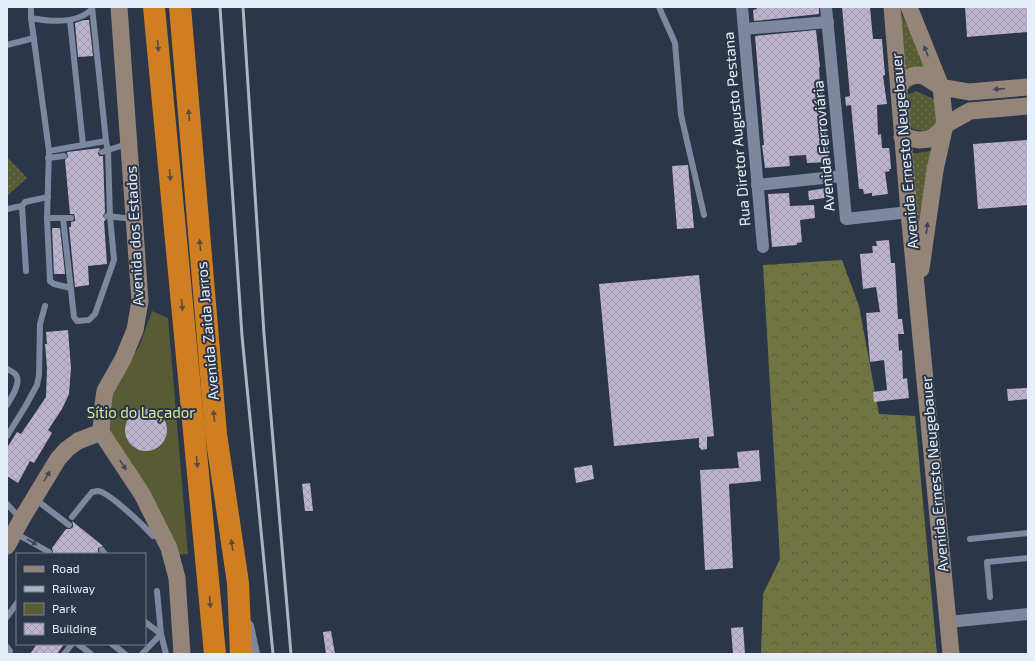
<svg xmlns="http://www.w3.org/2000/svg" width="1035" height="661" font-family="'Exo 2',sans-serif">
  <defs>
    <pattern id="grass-dots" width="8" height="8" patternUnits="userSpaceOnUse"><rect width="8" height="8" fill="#575c34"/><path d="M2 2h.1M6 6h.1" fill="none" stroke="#6f7452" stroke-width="1.8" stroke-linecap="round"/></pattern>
    <pattern id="forest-crowns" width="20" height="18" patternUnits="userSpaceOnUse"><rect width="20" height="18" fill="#707542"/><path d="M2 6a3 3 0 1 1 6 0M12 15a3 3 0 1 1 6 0" fill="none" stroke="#5a5e46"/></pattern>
    <pattern id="building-cross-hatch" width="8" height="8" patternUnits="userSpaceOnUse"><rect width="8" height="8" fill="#beb3cc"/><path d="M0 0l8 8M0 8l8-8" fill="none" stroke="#a098ac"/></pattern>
  </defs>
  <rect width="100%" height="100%" fill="#2b3649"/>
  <g fill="url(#grass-dots)">
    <path d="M898,7L931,75L901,74Z"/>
    <path d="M916,91L940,102V121L930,132L913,129L905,121L904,97Z"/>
    <path d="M931,151L918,228L910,154Z"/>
    <path d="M7,157L27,178L7,196Z"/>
  </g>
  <path fill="url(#forest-crowns)" d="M842,260L859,306L879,414L915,416L937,654H761L763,594L780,559L763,265Z"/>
  <path fill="#575c34" d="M152,311L168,318L188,554L175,555L105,424L113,384L139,347Z"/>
  <g fill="url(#building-cross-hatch)">
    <path d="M757,7H819V14L754,21L753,10L757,9Z"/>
    <path d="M842,7H870L873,39H882L885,75L883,76L887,104L877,105L878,135L881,134L882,148H889L890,155L891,169H889L890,171L885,172L888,194L872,196V193L864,194L863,189H859L851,105L846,106L845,97L850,96Z"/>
    <path d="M965,7H1028V32L967,37Z"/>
    <path d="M84,20H89L93,56L78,57L75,23Z"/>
    <path d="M816,30L820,67H819L820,84H822L823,96H825V107H824L829,162L807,163L806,155L789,156L790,166L765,168L762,145H764L755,36Z"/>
    <path d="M1028,140V205L978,209L973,144Z"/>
    <path d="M100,148L98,153L99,156H103L105,212L103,216L106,220L104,221L107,264L88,266L89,285L75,287L69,227H71V222L75,221V218L74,214H70L65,160L68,157L67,152Z"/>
    <path d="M688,165L694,228L677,229L672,166Z"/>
    <path d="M832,187V197L809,200L808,191Z"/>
    <path d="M789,193L790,206L814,205L815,218L800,220L802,242L797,243V245L772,247L768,194Z"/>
    <path d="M52,228H60L65,274H54Z"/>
    <path d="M889,240L891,263H895L898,319H902L904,334H898L899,351L902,350L903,379L907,378L909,398L874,402L873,392L887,390L884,360L870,362L866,313L880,312L876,287L863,289L860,254L873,253L872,246H877L876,241Z"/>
    <path d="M699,275L714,436L707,437V449L702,450L699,447V438L614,446L599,284Z"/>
    <path d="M68,330L71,368L69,394L62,409L48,430L52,433L34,463L30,461L18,483L7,476V448L17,432L21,434L46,397L47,368L45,344H47L46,332Z"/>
    <path d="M1028,388V399L1008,401L1007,389Z"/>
    <circle cx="146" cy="430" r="21"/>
    <path d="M759,450L761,481L729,484L733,568L705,570L700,470L739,468L737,452Z"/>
    <path d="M592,465L594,479L576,483L574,468Z"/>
    <path d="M310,483L313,511H305L302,484Z"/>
    <path d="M72,521L103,546L98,548V551L99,554H53V552L52,548L66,529H70L73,527V524Z"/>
    <path d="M743,627L745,654H733L731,628Z"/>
    <path d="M331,631L335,654H326L323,632Z"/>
    <path d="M37,644H64L57,654H30Z"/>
  </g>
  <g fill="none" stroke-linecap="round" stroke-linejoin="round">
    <g stroke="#7c889f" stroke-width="6">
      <path d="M31,7V18L49,151L47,218L50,281L54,284L71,288"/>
      <path d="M659,7L675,43L681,115L704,215"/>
      <path d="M31,18C51,22 77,24 92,9"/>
      <path d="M70,20L83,145"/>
      <path d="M7,45L34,38"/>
      <path d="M49,151L106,141"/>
      <path d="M102,152L127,144"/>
      <path d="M48,158L64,156"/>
      <path d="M7,209L22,206"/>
      <path d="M107,216L133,219"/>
      <path d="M47,218H71"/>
      <path d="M63,218L74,317L77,321L89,320L95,314L114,260L110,216L108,151L106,141L92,7"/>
      <path d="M26,271L22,206L25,202L48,197"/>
      <path d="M7,369C11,371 16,373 17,377C20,385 11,398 7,405"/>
      <path d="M7,436L25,407L37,385L39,375L40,324L45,306"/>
      <path d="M35,499L69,525"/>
      <path d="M7,504L20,518"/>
      <path d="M72,517L92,492C94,492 96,491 98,491C109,492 145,527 153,536"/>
      <path d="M15,533L49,552"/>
      <path d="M970,539L1028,533"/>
      <path d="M102,550L105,554"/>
      <path d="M157,591L161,634L166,654"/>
      <path d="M990,597L987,562L1028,558"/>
      <path d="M7,617L17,603"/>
      <path d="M145,622L161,634"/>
      <path d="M78,644L91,654"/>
      <path d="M112,644L125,654"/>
      <path d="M7,647L10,651"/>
      <path d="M64,654L72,644"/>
      <path d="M142,654L161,634"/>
    </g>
    <g stroke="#7c889f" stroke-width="12">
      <path d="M742,7L763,247"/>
      <path d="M826,7L846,219L909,212"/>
      <path d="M744,29L828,22"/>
      <path d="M757,185L842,176"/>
      <path d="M948,622L1028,614"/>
      <path d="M248,626L254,654"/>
    </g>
    <g stroke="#958579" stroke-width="17">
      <path d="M119,7L140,301L135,330L123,359L105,391L103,405L101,432L142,494L169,548L177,578L182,654"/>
      <path d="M892,7L909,212L951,654"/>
      <path d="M909,7L941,87L945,125L935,170L921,269"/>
      <path d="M899,87L904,80L912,76L918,75L924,76L941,87L969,92L1028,87"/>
      <path d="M902,137L919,140L930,139L938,133L945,125L970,111L1028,106"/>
      <path d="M7,546L21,520L58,459L67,449L78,441L101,432"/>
    </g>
    <g stroke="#cf7f21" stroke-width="22">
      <path d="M154,7L215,654"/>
      <path d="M180,7L216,434L238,583L241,654"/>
    </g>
    <g stroke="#acb4c3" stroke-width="3">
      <path d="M220,7L242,336L273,654"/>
      <path d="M243,7L264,334L291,654"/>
    </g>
  </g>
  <defs><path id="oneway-solid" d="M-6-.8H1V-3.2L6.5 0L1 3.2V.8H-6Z"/></defs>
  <g fill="#5c4c3d">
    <use href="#oneway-solid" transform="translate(158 46) rotate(85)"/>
    <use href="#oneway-solid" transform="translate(189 115) rotate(-95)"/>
    <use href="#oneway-solid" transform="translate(170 175) rotate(85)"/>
    <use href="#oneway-solid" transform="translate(200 245) rotate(-95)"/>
    <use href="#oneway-solid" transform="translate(182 305) rotate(85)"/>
    <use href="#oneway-solid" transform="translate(214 416) rotate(-95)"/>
    <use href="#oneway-solid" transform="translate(197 462) rotate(85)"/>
    <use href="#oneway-solid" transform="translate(232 545) rotate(-99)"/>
    <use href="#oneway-solid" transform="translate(210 602) rotate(85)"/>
  </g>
  <g fill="#404653">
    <use href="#oneway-solid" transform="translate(926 51) rotate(-112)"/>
    <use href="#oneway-solid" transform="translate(999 89) rotate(175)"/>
    <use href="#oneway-solid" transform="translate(927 228) rotate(-82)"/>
    <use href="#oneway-solid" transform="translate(123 465) rotate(57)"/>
    <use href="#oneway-solid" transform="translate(47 476) rotate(-59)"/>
  </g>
  <use fill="#3b465a" href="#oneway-solid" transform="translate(32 542) rotate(31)"/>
  <g text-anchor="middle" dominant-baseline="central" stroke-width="4" stroke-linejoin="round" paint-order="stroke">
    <g font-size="15" fill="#e7eefb" stroke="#2b3649">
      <text transform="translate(736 129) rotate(-95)">Rua Diretor Augusto Pestana</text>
      <text transform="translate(823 146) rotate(-95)">Avenida Ferroviária</text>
      <text transform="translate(904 151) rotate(-95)">Avenida Ernesto Neugebauer</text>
      <text transform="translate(134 236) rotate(-93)">Avenida dos Estados</text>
      <text transform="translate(207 331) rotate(-95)">Avenida Zaida Jarros</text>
      <text transform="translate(934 474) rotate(-95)">Avenida Ernesto Neugebauer</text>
    </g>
    <g font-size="15" fill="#dde797" stroke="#2b3649">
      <text x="141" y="412">Sítio do Laçador</text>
    </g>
  </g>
  <rect width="1035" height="661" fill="none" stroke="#e7eefb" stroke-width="16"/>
  <rect x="16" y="553" width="130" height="92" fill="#2b3649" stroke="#768090"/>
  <rect x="24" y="566" width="20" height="6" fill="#958579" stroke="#768090"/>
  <text x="52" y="573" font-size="12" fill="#e7eefb">Road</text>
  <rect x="24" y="586" width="20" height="6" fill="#acb4c3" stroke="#768090"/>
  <text x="52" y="593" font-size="12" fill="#e7eefb">Railway</text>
  <rect x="24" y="603" width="20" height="12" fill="#575c34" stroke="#768090"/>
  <text x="52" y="613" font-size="12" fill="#e7eefb">Park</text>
  <rect x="24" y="623" width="20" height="12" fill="url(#building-cross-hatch)" stroke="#768090"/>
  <text x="52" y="633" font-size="12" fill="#e7eefb">Building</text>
</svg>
